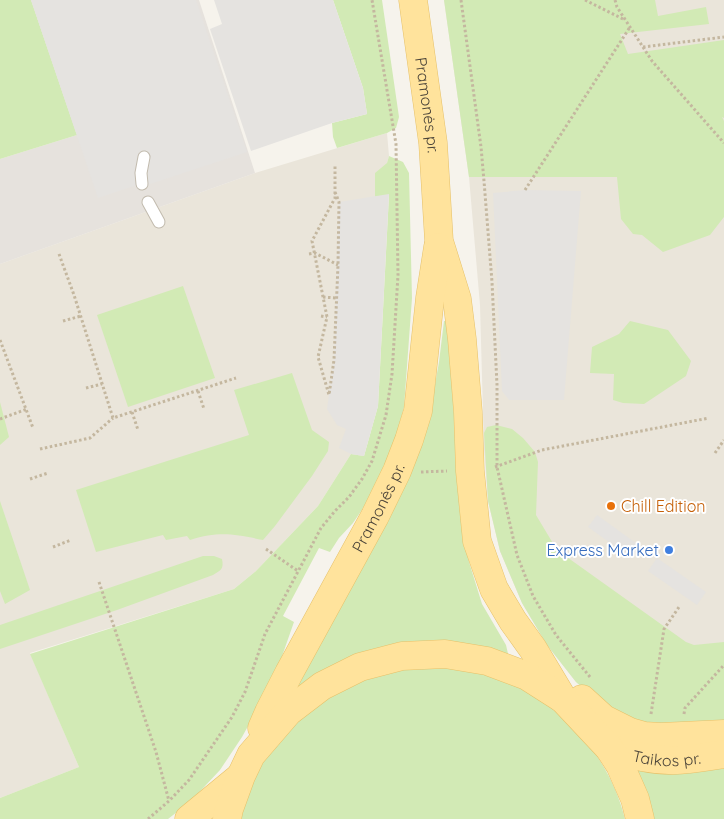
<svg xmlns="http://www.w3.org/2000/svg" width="724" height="819" font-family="Quicksand,sans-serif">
  <rect width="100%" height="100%" fill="#f6f3ec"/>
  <g fill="#eae5da">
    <path d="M444,0H724V726L576,682L547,645L522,603L500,551L488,501L484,449L480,305L469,177Z"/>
    <path d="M387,133L389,156L387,163L375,197L364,456L351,454L318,506L256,571L234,589L30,653L79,767L0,798V264L255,173Z"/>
  </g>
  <path fill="#e6e2dd" d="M31,0H199L255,173L0,264V159L77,135Z"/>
  <g fill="#d2eab5">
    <path d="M0,0H31L77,135L0,159Z"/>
    <path d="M333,0H382L399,117L396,128L387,133L337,148L333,137L332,123L367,114L363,88Z"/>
    <path d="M444,0H655L658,16L706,7L709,24L620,34L628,54L724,40V118L722,117L724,121V217L710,235L663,252L642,235L633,234L621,219L617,177H469Z"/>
    <path d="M389,156L403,162L409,173L412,298L404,407L393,448L374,492L353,523L339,538L330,552L319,548L283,616L294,622L274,679L242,737L220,770L191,801L168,819H0V798L79,767L30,654L234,589L256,571L318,506L351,454L364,456L378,406L389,195L375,197V173L387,163Z"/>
    <path d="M183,286L215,378L128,407L97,315Z"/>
    <path d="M444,321H447L458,466L463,525L469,562L482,604L506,645L509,658L480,650L294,692L427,429L439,362Z"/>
    <path d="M630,321L668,330L691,361L686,376L644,404L623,403L613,400L614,374L590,373L592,347L619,334Z"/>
    <path d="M292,373L312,430L329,442L328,451L312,476L275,526L263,540C234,534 219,531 190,540L187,536L166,540L163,535L96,552L76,490L249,435L234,390Z"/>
    <path d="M0,402L9,437L0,445Z"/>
    <path d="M496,425L512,429L523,438L535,452L538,462L536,515L557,550L686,642L694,645L724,642V726L670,731L605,709L576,682L547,645L522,603L500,551L488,501L484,433L487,427Z"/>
    <path d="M0,501L30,590L5,604L0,591Z"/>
    <path d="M203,556H214L222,559C224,569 221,570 213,575L117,610L0,649V625Z"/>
    <path d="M438,667C454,668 471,670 486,675C555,694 608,751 625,819H239L256,772L269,751L284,732L322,700L365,678L389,672L413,668Z"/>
    <path d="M724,764V819H651L635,766Z"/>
  </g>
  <g fill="#e5e3e0">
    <path d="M31,0H196L247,152L147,185L146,182L98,198Z"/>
    <path d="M214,0H333L363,88L367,114L332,123L251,151L210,29L222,24Z"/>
    <path d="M525,190L581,191L564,400H509L502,391L493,193Z"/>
    <path d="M389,194L378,406L364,456L351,454L339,448L346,429L337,425L327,409L334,360L339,202Z"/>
    <path d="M597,515L640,546L631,558L588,527Z"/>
    <path d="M657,558L706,592L697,605L648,571Z"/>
  </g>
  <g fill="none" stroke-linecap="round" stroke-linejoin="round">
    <defs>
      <g id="lane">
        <path d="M142,184L141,173L144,157"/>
        <path d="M148,202L159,222"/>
      </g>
      <g id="primary">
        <path id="s1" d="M413,0L433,143L439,241L457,299L462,339L468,412L470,471L477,541L494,589L513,621L533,649L563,699"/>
        <path d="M582,699L604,719L630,732L644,736L661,737L724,734"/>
        <path id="s2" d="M262,728L269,712L289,673L375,516L397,471L409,440L418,411L430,298L438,247"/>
        <path id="s3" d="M609,748C635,757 662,763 689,759C701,758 712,756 724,754"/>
        <path d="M189,819L240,777"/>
        <path d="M227,819L229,809L241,776L251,755L288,712L322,686L360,667L402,656L445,654L487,661L527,676L563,699L609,748L620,765L635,799L640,819"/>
      </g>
    </defs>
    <use href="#lane" stroke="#c2bbae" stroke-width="13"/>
    <use href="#primary" stroke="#e6c16a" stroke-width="29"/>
    <g stroke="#c4b79f" stroke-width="3" stroke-dasharray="2.5 2.5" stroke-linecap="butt">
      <path d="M461,0L481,147L484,181L492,282L497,385V467L517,555L533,596L556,635L590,677"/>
      <path d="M585,0L625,20"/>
      <path d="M615,0L617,7L652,61L724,143"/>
      <path d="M643,47L724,37"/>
      <path d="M525,190L630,27"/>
      <path d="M335,192L339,202L338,265L334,360L329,395L318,357L327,317L312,241L335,198V165"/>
      <path d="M59,254L74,295L113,418L236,378"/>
      <path d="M309,254L315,253L338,265"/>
      <path d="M323,297L336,298"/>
      <path d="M321,316L327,317"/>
      <path d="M63,321L81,316"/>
      <path d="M0,340L33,428"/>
      <path d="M86,388L102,384"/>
      <path d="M198,391L204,409"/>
      <path d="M132,412L138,430"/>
      <path d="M0,419L27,409"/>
      <path d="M40,449L90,438L113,418"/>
      <path d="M715,453L724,440"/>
      <path d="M495,467L542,450L709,418"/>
      <path d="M421,472L447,471"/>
      <path d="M30,479L48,473"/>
      <path d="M53,547L71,540"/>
      <path d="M266,549L298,571"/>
      <path d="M99,582L156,752L169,801"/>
      <path d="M651,714L664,629L679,607"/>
      <path d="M684,714L685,708L724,665"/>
      <path d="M148,819L169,801L189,780L232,717L245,692L265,634L321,528L335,511L349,497L362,479L372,461L386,415L392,374L398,275L396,144L372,0"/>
    </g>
    <use href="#lane" stroke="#fff" stroke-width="11"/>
    <use href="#primary" stroke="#ffe39c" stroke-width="28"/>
  </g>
  <circle fill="#e8710a" stroke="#fff" stroke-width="2" cx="611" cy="506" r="5"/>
  <circle fill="#3f7fe0" stroke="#fff" stroke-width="2" cx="669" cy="550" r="5"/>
  <g text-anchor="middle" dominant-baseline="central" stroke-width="4" stroke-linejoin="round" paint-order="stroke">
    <g font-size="16" fill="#4b4439" stroke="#fff">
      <text stroke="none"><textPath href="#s1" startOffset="106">Pramonės pr.</textPath></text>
      <text stroke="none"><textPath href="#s2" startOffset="249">Pramonės pr.</textPath></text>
      <text stroke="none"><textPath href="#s3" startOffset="59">Taikos pr.</textPath></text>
    </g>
    <g font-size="16" fill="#c56008" stroke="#fff" text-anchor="start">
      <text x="621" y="506">Chill Edition</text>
    </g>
    <g font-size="16" fill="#366cbe" stroke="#fff" text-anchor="end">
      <text x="659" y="550">Express Market</text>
    </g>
  </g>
</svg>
